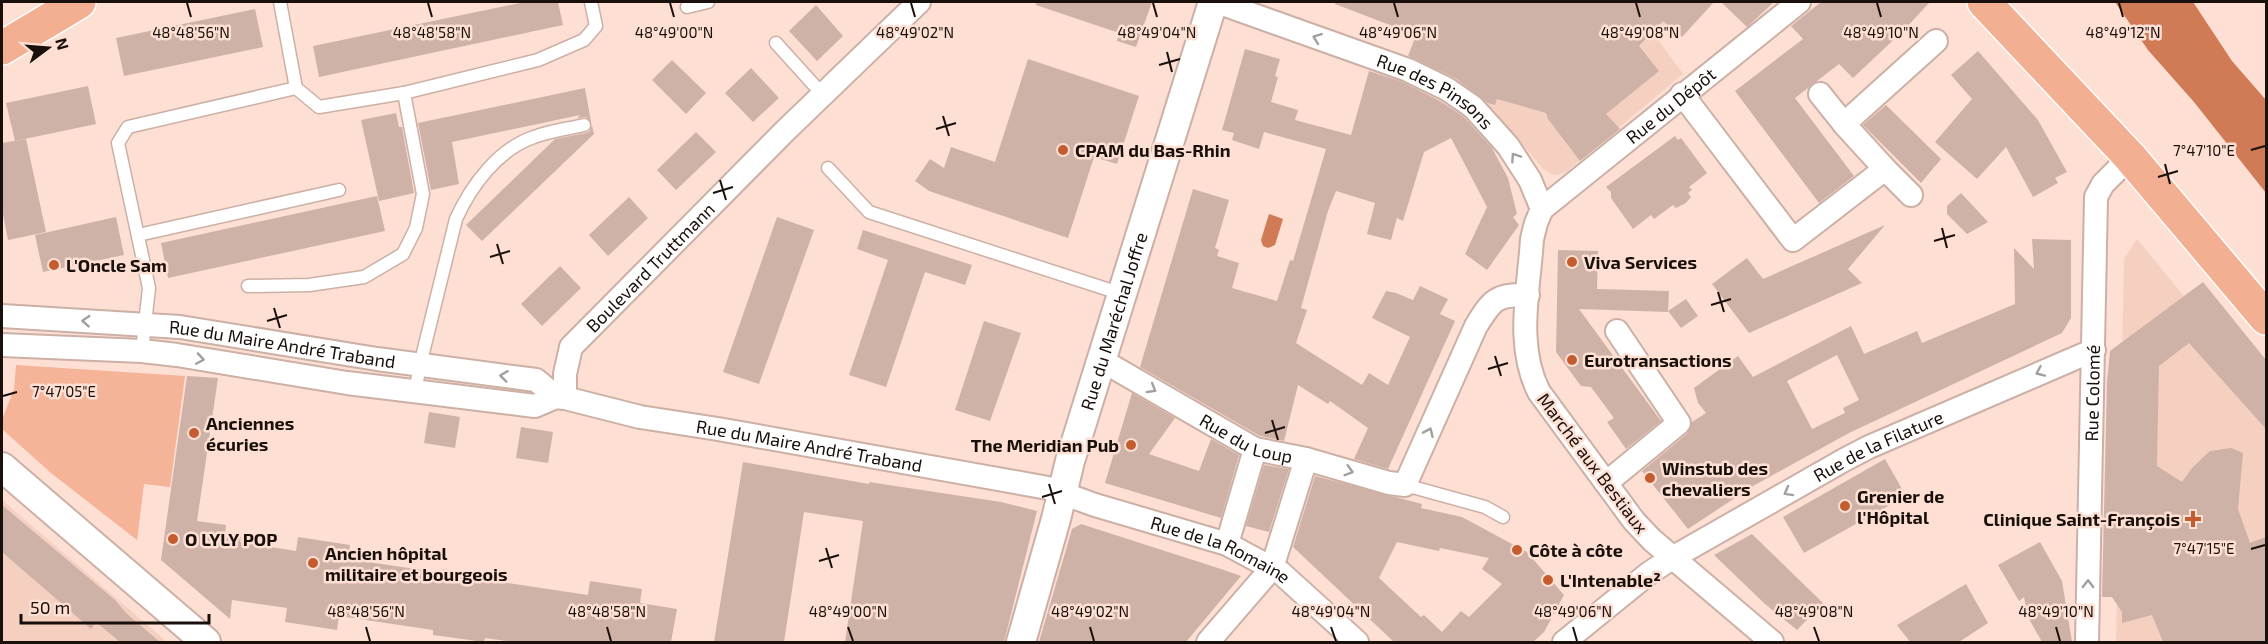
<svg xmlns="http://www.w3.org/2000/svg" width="2268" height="644" font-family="'Exo 2',sans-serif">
  <rect width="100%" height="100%" fill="#fddfd4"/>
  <g fill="#f5d0c1">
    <path d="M1473,2H1690L1656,37L1683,74L1566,172L1557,175L1551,174L1544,170L1499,117L1457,79L1431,63L1430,59Z"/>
    <path d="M2137,239L2266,396V642H2116L2124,259Z"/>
    <path d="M2,500L167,642H2Z"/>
  </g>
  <path fill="#f5b398" d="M16,365L185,376L170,487L144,484L137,540L51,473L2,429V420L14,389Z"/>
  <g fill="#d07a56">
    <path d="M2115,2H2193L2232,61L2266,100V193L2194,102L2148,50Z"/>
    <path d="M1269,214L1283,219L1275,245L1268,248L1263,246L1261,240Z"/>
  </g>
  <g fill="#cfb2a7" fill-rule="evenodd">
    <path d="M525,2H558L563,25L319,77L313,46Z"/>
    <path d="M1036,2H1152L1136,47L1117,41L1119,33L1036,5Z"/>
    <path d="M1335,2H1714L1682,37L1663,21L1639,46L1659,71L1606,114L1620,129L1580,161L1548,119L1546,113L1497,99L1495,105L1488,103L1455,78L1408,56L1416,35L1335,4Z"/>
    <path d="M1721,2H1774L1747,27Z"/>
    <path d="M1821,2H1930L1904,30L1853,78L1839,64L1795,98L1854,176L1819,203L1735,91L1803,39L1791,26Z"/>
    <path d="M816,5L843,36L817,61L789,31Z"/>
    <path d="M255,9L263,47L124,76L116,38Z"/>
    <path d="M1245,49L1280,59L1275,76L1278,77L1271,102L1298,110L1295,120L1351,135L1369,71L1403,82L1440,101L1464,117L1492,148L1508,178L1517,214L1513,217L1519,225L1487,270L1465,254L1487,207L1451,138L1424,152L1403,221L1397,218L1391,240L1367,234L1375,203L1336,191L1328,211L1301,308L1307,310L1296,343L1362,385L1369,373L1388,385L1410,337L1372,318L1386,291L1396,293L1413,300L1420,286L1448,299L1440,314L1455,321L1388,469L1354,459L1368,428L1330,401L1328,404L1298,385L1284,441L1260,436L1140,367L1193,189L1229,200L1215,248L1219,250L1217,256L1239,263L1232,288L1277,301L1290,260L1293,261L1326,149L1264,132L1259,149L1232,140L1234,133L1222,130Z"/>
    <path d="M1978,51L2038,120L2067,172L2055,178L2058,183L2033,197L2006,147L1977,179L1935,142L1972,99L1951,75Z"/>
    <path d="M1028,59L1139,96L1117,164L1094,157L1068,238L929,191L915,181L930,159L944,168L951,147L995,162Z"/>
    <path d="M672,60L706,93L686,114L652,80Z"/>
    <path d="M751,68L779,98L753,122L725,93Z"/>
    <path d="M88,86L96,124L15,141L6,103Z"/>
    <path d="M585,88L591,122L586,117L577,118L580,115L452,142L459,184L431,190L418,123Z"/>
    <path d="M1886,105L1941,159L1921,183L1863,125Z"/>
    <path d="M396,113L399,127H402L414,193L379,201L361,120Z"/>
    <path d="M592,125L594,134L482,241L466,225L555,139L586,133L590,131Z"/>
    <path d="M696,132L716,152L676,190L657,170Z"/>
    <path d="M1675,136L1678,140L1681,138L1707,173L1689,187L1692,190L1688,193L1691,197L1686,203L1676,208L1673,205L1654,219L1651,215L1633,229L1611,198V192L1606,187Z"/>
    <path d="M26,139L46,232L8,240L2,209V143Z"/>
    <path d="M1961,193L1988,222L1967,234L1947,214V206Z"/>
    <path d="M377,196L385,231L168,278L161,243Z"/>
    <path d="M629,197L648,218L608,256L589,235Z"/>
    <path d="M116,217L124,255L43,272L35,235Z"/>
    <path d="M777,217L814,230L759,384L723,372Z"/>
    <path d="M1885,225L1848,269L1862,283L1749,333L1712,284L1747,258L1763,279Z"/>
    <path d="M863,230L972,265L965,285L925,272L886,387L849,375L888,260L857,249Z"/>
    <path d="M2032,239L2071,240V318L2062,333L1849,433L1753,486L1688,529L1642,471L1688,433L1692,422L1706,413L1698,403L1694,388L1738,356L1753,377L1851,326L1864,354L1917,331L1922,343L2015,304L2014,248L2034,269ZM1837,355L1859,400L1843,408L1845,413L1812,429L1787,381Z"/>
    <path d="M1558,250L1598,251L1597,289L1669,291L1668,312L1579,309L1661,421L1626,449L1607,422L1614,418L1591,387L1581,386L1556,352Z"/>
    <path d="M560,266L581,288L542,326L521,304Z"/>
    <path d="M2203,282L2266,360V429L2189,343L2159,366L2157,466L2182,482L2192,468L2210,451L2231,448L2243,453L2238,509L2250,543L2266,537V642H2163L2152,615L2122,623V612L2112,597H2102L2107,382L2110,351Z"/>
    <path d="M1686,299L1698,316L1681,328L1668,311Z"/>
    <path d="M984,321L1021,333L990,421L955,410Z"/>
    <path d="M187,376L218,378L197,521L226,525L225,534L241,536L240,542L296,551L298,537L350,545L348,559L442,573L443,569L468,573L494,577V581L588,595L590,581L642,589L640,603L677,609L671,642H513L485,638L484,642L433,635V630L339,616L337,630L285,622L287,608L232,600L230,619L161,560Z"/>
    <path d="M1132,393L1175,418L1149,454L1199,471L1211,439L1239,455L1221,518L1105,483Z"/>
    <path d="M429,412L460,417L455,448L424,443Z"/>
    <path d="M521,427L553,432L548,463L516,458Z"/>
    <path d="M1885,459L1906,496L1804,553L1783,517Z"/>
    <path d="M743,462L869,484V482L1001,502L1037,511L1004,642H845L863,521L804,512L784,642H714Z"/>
    <path d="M1264,465L1289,469L1269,532L1246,526Z"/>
    <path d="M1315,476L1422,504L1421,508L1462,517L1527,552L1564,595L1544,632L1533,642H1394L1293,547ZM1397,542L1439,551L1440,548L1489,558L1482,569L1502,584L1469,617L1461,611L1442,632L1424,615L1421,617L1379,578Z"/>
    <path d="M2,505L115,600L127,614L160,642H120L96,622L91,629L2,552Z"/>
    <path d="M1081,524L1221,569L1241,576L1186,642H1039L1072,529Z"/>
    <path d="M1752,534L1823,603L1797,630L1765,604L1714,555Z"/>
    <path d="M2040,542L2062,581L2072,642H2042L2028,617L2024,597L2019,601L1998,565Z"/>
    <path d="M1966,584L1988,623L1959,642H1910L1897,625Z"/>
  </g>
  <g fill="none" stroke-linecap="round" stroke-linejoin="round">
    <defs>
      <g id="service">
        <path d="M280,2L296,88L319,107L404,93L538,60L584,40L596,26L591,2"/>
        <path d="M687,7L708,2"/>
        <path d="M776,43L823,95"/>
        <path d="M828,168L869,212L1122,294"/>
        <path d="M138,235L339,190"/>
        <path d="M248,286L309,285L364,277L403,254L416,228L423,194L404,93"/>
        <path d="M142,351L149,288L118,143L128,127L296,88"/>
        <path d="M415,392L420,365L456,219C471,186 498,149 534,137C550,131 567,129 584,125"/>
        <path d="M1405,485L1485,507L1503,517"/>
      </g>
      <g id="minor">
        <path id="s1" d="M1217,2L1408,70L1447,89L1473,107L1508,146L1530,180L1542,209"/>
        <path d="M1682,94L1793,240L1885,169L1844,124L1936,41"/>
        <path d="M1820,94L1844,124"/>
        <path d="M1885,169L1911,195"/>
        <path id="s2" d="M2,316L180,327L377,359L536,380L556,397"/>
        <path id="s3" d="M2,345L142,351L177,355L347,383L535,406L556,397L565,398L640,417L718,429L1048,488L1095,505L1227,544L1281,573L1357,642"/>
        <path id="s4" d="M1101,360L1255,449L1306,459L1389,483L1405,485L1476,326C1492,300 1496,294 1528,295"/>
        <path id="s5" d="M565,398V374L571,347L785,131L919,2"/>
        <path d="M1606,483L1679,423L1617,331"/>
        <path d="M1227,544L1255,449"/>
        <path d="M1208,642L1272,568L1306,459"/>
        <path id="s6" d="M1564,642L1648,574L1672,558L1844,460L1869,447L2094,350"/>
        <path id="s7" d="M1772,642L1652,540L1634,521L1539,392C1515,345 1529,290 1532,239L1536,223L1542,209L1799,2"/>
        <path id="s8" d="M2087,642L2096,197L2103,184L2130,157"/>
      </g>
      <g id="tertiary">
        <path d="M2,467L206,642"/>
        <path id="s9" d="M1021,642L1056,519L1070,461L1213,2"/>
      </g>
      <g id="primary">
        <path d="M1984,2L2130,157L2266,318"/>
        <path d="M2,48L79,2"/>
      </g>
    </defs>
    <use href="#service" stroke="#ccb0a5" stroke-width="15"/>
    <use href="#minor" stroke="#ccb0a5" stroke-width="26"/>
    <use href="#tertiary" stroke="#ccb0a5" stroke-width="32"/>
    <use href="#primary" stroke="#fff" stroke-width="36"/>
    <use href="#service" stroke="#fff" stroke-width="12"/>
    <use href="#minor" stroke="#fff" stroke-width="22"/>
    <use href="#tertiary" stroke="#fff" stroke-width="28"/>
    <use href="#primary" stroke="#f3af91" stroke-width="33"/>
  </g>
  <defs><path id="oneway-chevron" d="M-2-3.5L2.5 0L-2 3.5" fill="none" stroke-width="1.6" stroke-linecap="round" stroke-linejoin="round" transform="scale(1.5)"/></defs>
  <g stroke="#a39f9d">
    <use href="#oneway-chevron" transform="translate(1317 38) rotate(-160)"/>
    <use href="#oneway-chevron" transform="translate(1515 157) rotate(-124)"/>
    <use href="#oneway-chevron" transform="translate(86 321) rotate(-176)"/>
    <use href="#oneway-chevron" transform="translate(200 359) rotate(9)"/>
    <use href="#oneway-chevron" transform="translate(2040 372) rotate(156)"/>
    <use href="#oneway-chevron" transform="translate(504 376) rotate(-173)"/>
    <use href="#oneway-chevron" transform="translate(1152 389) rotate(31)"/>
    <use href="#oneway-chevron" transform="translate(1429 432) rotate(-66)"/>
    <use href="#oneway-chevron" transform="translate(1349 471) rotate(16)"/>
    <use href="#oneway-chevron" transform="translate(1788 492) rotate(151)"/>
    <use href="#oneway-chevron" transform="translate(2088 584) rotate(-89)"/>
  </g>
  <path fill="none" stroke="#190f0b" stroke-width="2" d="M187,3L191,17M428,3L432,17M670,3L674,17M911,3L915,17M1153,3L1157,17M1394,3L1398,17M1636,3L1640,17M1877,3L1881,17M2119,3L2123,17M1167,52L1172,72M1159,65L1180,59M943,116L949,136M936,129L956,123M2251,150L2265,146M2165,164L2170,184M2158,177L2178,171M720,180L726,200M713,193L733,187M1942,228L1947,248M1934,241L1955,235M497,244L503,264M490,257L510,251M1718,292L1724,312M1711,305L1731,299M274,308L280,328M267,321L287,315M1495,356L1501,376M1488,369L1508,363M3,396L17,392M1272,420L1278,440M1265,433L1285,427M1049,484L1055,504M1042,497L1062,491M826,548L832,568M2251,549L2265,545M819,561L839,555M366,627L370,641M607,627L611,641M848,627L853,641M1090,627L1094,641M1331,627L1336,641M1573,627L1577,641M1814,627L1819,641M2056,627L2060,641"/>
  <g fill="#c35d2f" stroke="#fddfd4" stroke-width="2">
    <circle cx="1063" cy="150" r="6"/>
    <circle cx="1572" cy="262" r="6"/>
    <circle cx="54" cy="265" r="6"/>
    <circle cx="1572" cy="360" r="6"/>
    <circle cx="194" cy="433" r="6"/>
    <circle cx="1131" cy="445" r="6"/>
    <circle cx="1650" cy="478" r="6"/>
    <circle cx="1845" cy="506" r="6"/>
    <path d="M2190 510h6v6h6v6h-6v6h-6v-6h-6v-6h6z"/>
    <circle cx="173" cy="539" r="6"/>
    <circle cx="1517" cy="550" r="6"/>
    <circle cx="313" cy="563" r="6"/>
    <circle cx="1548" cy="580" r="6"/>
  </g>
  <g text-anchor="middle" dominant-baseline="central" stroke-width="5" stroke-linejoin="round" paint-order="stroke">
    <g font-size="18" fill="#190f0b" stroke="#fddfd4">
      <text stroke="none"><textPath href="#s1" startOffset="237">Rue des Pinsons</textPath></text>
      <text stroke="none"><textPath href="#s7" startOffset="696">Rue du Dépôt</textPath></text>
      <text stroke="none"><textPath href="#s5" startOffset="164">Boulevard Truttmann</textPath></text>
      <text stroke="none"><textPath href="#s9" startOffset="334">Rue du Maréchal Joffre</textPath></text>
      <text stroke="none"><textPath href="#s2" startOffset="282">Rue du Maire André Traband</textPath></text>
      <text stroke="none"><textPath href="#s8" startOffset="249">Rue Colomé</textPath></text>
      <text stroke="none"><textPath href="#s4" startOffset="166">Rue du Loup</textPath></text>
      <text stroke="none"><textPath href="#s3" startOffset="818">Rue du Maire André Traband</textPath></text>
      <text stroke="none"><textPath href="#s6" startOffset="372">Rue de la Filature</textPath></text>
      <text transform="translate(1593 463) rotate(53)">Marché aux Bestiaux</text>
      <text stroke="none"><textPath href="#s3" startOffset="1244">Rue de la Romaine</textPath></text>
    </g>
    <g font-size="18" font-weight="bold" fill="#190f0b" stroke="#fddfd4" text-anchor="start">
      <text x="1075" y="150">CPAM du Bas-Rhin</text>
      <text x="1584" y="262">Viva Services</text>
      <text x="66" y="265">L'Oncle Sam</text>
      <text x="1584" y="360">Eurotransactions</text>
      <text x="206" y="423">Anciennes<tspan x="206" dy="21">écuries</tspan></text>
      <text x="1119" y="445" text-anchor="end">The Meridian Pub</text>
      <text x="1662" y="468">Winstub des<tspan x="1662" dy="21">chevaliers</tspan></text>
      <text x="1857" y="496">Grenier de<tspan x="1857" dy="21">l'Hôpital</tspan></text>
      <text x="2180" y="519" text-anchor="end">Clinique Saint-François</text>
      <text x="185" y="539">O LYLY POP</text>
      <text x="1529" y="550">Côte à côte</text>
      <text x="325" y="553">Ancien hôpital<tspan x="325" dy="21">militaire et bourgeois</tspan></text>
      <text x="1560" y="580">L'Intenable²</text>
    </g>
  </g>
  <g font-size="15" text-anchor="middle" fill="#190f0b" stroke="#fddfd4" stroke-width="5" stroke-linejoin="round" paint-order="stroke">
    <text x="191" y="38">48°48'56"N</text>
    <text x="432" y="38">48°48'58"N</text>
    <text x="674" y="38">48°49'00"N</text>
    <text x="915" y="38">48°49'02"N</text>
    <text x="1157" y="38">48°49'04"N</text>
    <text x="1398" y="38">48°49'06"N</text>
    <text x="1640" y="38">48°49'08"N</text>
    <text x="1881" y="38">48°49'10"N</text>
    <text x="2123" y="38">48°49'12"N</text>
    <text x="2204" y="156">7°47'10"E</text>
    <text x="64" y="397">7°47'05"E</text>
    <text x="2204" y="554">7°47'15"E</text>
    <text x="366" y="617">48°48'56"N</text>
    <text x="607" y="617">48°48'58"N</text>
    <text x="848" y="617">48°49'00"N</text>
    <text x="1090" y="617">48°49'02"N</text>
    <text x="1331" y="617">48°49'04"N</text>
    <text x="1573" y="617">48°49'06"N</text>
    <text x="1814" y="617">48°49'08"N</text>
    <text x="2056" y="617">48°49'10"N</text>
  </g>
  <rect width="2268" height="644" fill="none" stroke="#190f0b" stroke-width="6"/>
  <g transform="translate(48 48) rotate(74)" stroke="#fddfd4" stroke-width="4.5" paint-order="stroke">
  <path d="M0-4.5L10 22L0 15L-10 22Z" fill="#190f0b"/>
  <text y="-9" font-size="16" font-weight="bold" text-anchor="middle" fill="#190f0b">N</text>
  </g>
  <path d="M21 614v9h188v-9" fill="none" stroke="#190f0b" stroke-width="3"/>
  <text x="30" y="614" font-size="18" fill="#190f0b" stroke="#fddfd4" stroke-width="4.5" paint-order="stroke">50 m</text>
</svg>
